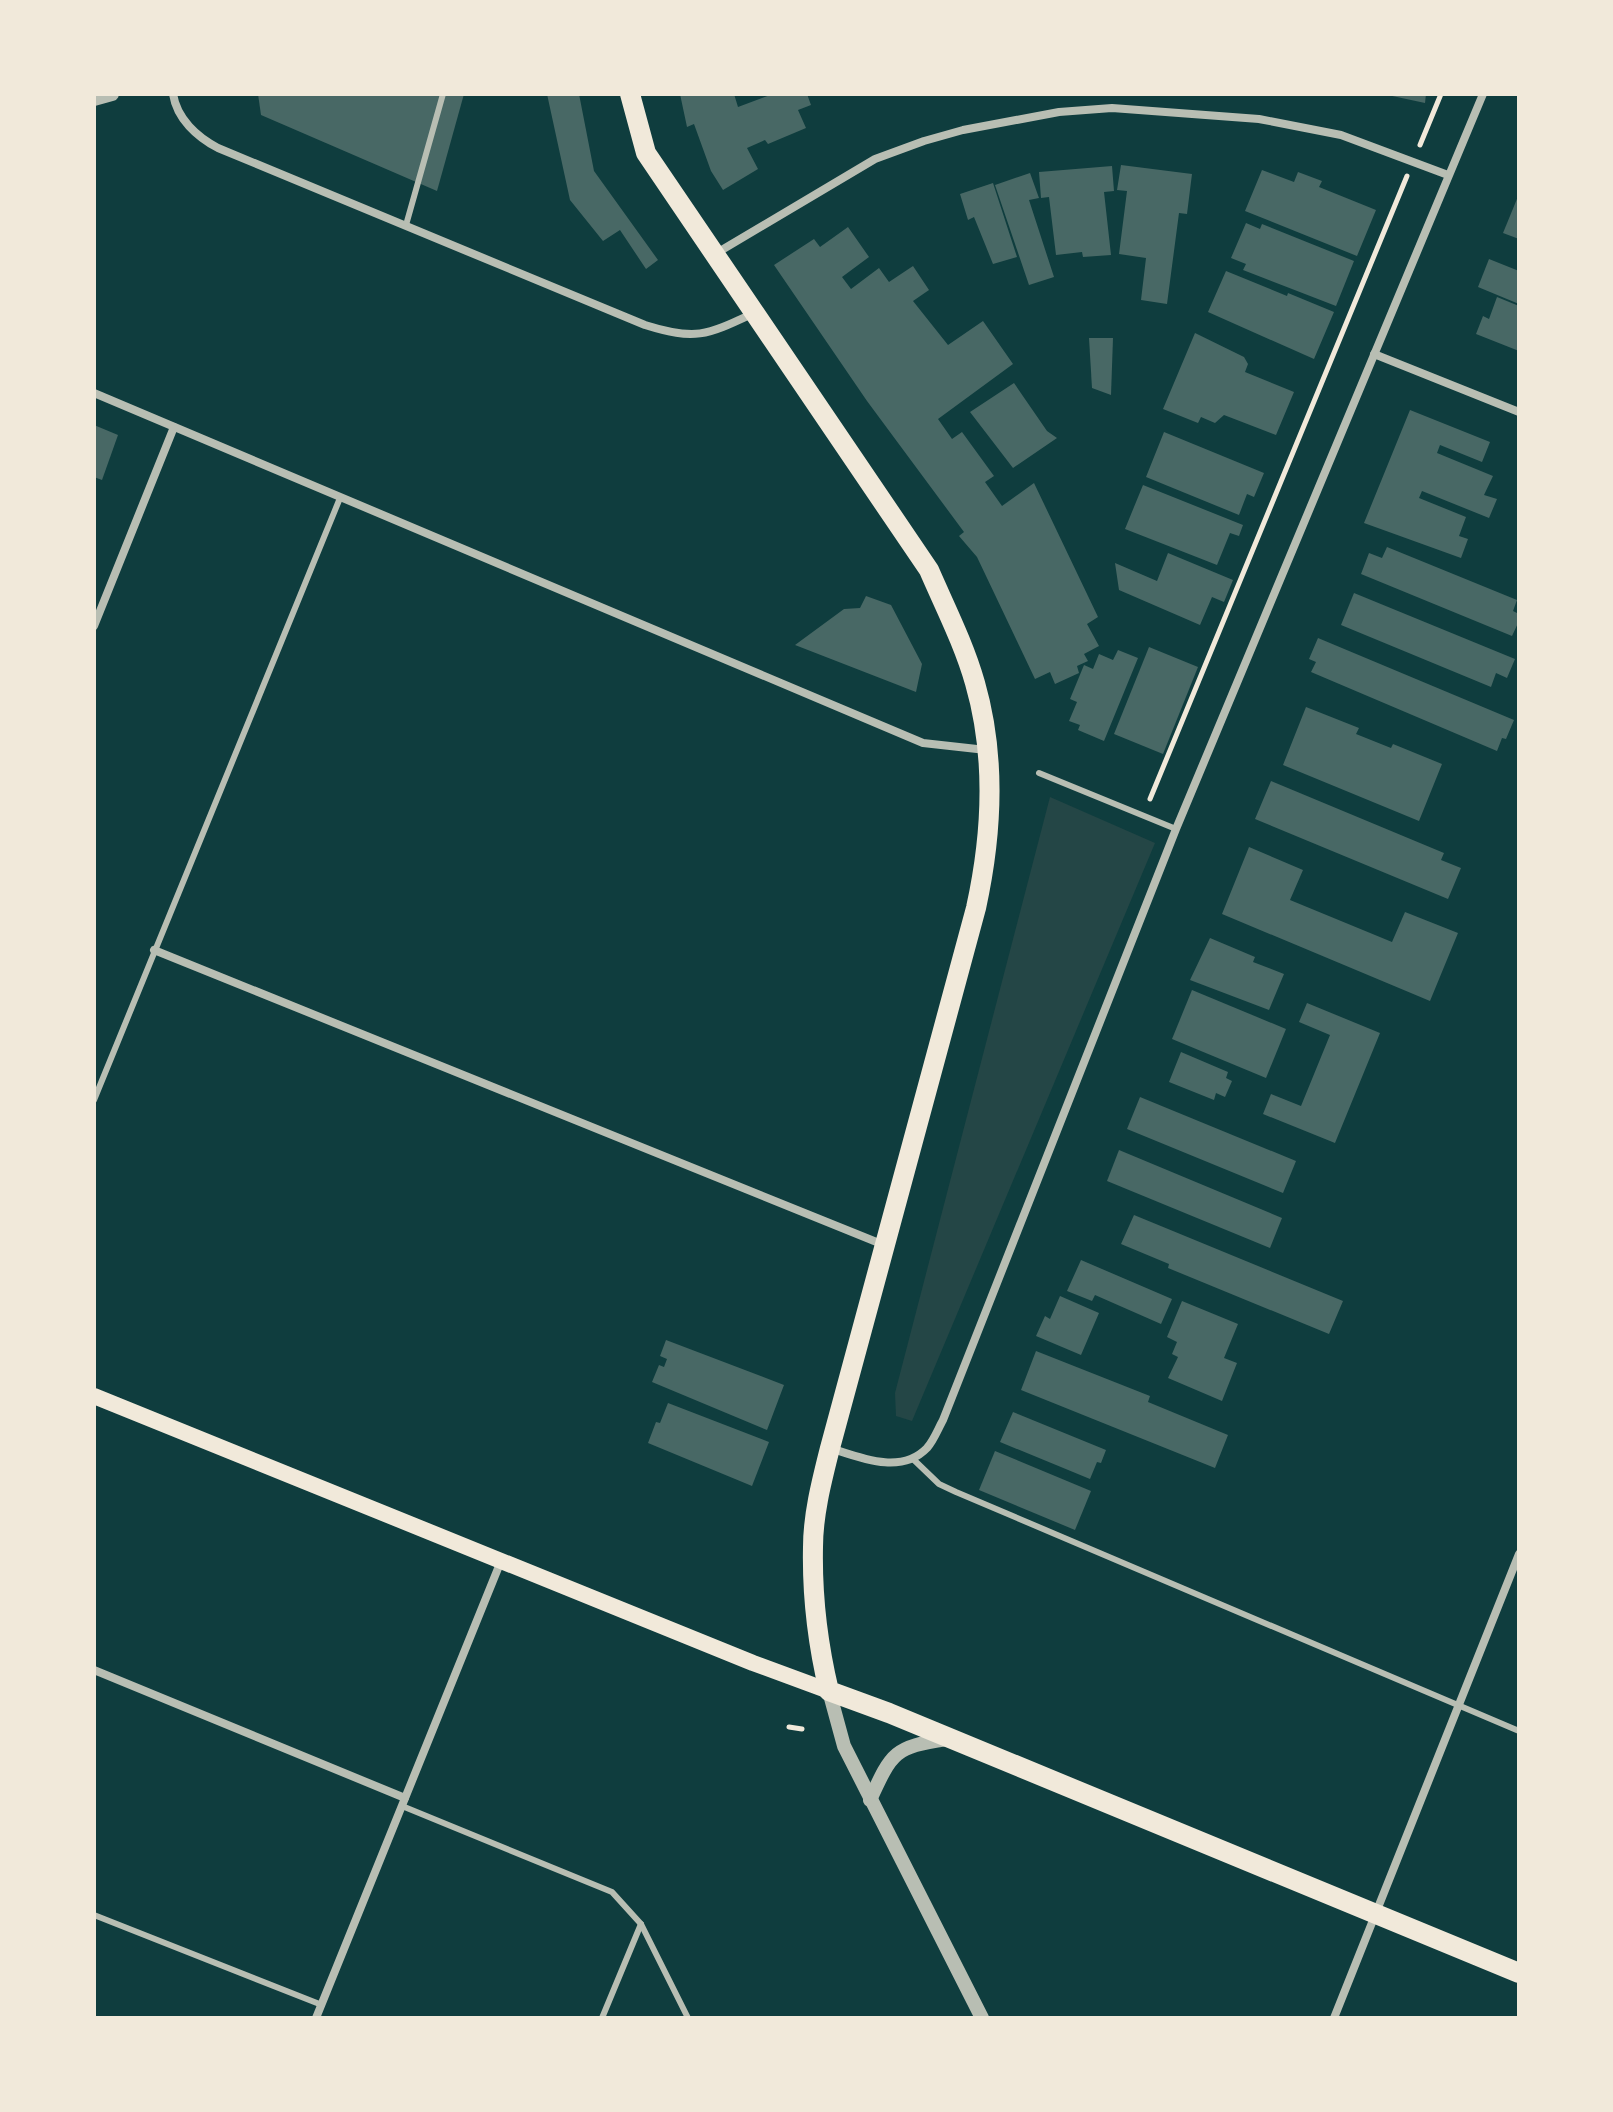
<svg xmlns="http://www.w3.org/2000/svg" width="1613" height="2112" font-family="'Asap Condensed',sans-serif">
  <rect width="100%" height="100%" fill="#0f3d3e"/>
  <path fill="#244646" d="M1050,797L1155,843L912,1421L896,1416L895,1393Z"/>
  <g fill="#486865">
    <path d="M258,94H464L437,191L261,115Z"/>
    <path d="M547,94H579L594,171L658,260L646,269L620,230L603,241L570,200Z"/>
    <path d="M680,94H734L738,107L773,94H807L811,105L798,110L806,128L768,144L765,140L747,148L758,169L723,190L711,171L694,124L687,127Z"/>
    <path d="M1383,94H1426L1425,103Z"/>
    <path d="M1121,165L1192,174L1187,214L1179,213L1167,304L1141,300L1146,258L1119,254L1127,191L1117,190Z"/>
    <path d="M1112,166L1114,191L1104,192L1111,255L1083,257L1082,252L1056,255L1049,197L1041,198L1039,172Z"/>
    <path d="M1262,170L1294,182L1298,172L1322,181L1319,187L1376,210L1357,256L1245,211Z"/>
    <path d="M1030,173L1039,198L1029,200L1054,277L1029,285L995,185Z"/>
    <path d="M993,183L1017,257L993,264L974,217L968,220L960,194Z"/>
    <path d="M1519,194V239L1503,233Z"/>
    <path d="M1246,223L1260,229L1262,224L1354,261L1336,306L1243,270L1246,264L1231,258Z"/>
    <path d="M848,227L869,257L842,277L851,289L879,268L889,282L913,266L929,290L913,301L948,345L983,321L1013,364L938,419L952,439L962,432L994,476L985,482L1002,506L1034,483L1098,617L1087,624L1099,646L1084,654L1088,661L1077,666L1079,673L1055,684L1050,672L1035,679L977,557L959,536L964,532L867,401L774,265L814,239L820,247Z"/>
    <path d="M1489,259L1519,271V304L1478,287Z"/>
    <path d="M1226,271L1287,296L1288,293L1334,312L1314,359L1208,312Z"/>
    <path d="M1497,297L1519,306V351L1476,334L1483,316L1489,319Z"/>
    <path d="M1195,333L1244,357L1248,364L1245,372L1294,392L1276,435L1224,415L1215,423L1201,417L1198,423L1163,409Z"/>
    <path d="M1089,338H1113L1111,395L1092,388Z"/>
    <path d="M1014,383L1047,431L1057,438L1013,468L970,412Z"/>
    <path d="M1410,410L1490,442L1482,462L1440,445L1437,453L1493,476L1484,495L1497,499L1489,518L1422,491L1419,498L1466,517L1459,536L1468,539L1461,558L1364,523Z"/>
    <path d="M94,425L118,435L102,480L94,477Z"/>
    <path d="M1164,432L1264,473L1254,497L1247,494L1239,515L1146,477Z"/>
    <path d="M1143,485L1243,525L1239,536L1230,533L1217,565L1125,529Z"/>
    <path d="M1387,547L1517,600L1513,611L1519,614V621L1512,636L1361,574L1369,553L1382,558Z"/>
    <path d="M1168,553L1233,580L1224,602L1212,597L1200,625L1119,590L1115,563L1157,581Z"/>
    <path d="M1354,593L1515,659L1507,678L1496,673L1491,687L1341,625Z"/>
    <path d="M866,596L891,605L922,664L916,692L795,645L844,609L860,608Z"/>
    <path d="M1318,638L1514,720L1506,739L1502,738L1497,751L1311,672L1316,662L1309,659Z"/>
    <path d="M1149,647L1198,667L1163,754L1114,734Z"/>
    <path d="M1118,650L1138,658L1104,741L1078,730L1080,725L1069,721L1077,702L1070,699L1084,665L1093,669L1099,654L1113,660Z"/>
    <path d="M1306,707L1359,728L1356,734L1391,748L1393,744L1442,764L1419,821L1283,765Z"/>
    <path d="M1271,781L1444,853L1441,860L1461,868L1448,899L1255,819Z"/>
    <path d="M1249,847L1303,870L1290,900L1392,942L1405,912L1458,933L1430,1001L1222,914Z"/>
    <path d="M1210,938L1255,957L1253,962L1284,974L1269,1010L1190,980Z"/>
    <path d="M1192,990L1286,1029L1266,1078L1172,1039Z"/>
    <path d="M1307,1003L1380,1033L1335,1143L1263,1114L1271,1094L1301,1106L1330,1035L1299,1022Z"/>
    <path d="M1181,1052L1228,1072L1226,1078L1232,1081L1225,1097L1216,1093L1214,1100L1169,1082Z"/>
    <path d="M1140,1097L1296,1161L1283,1193L1127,1129Z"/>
    <path d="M1119,1150L1282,1218L1270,1248L1107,1181Z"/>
    <path d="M1134,1215L1343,1301L1329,1334L1168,1268L1169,1264L1121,1244Z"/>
    <path d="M1081,1260L1172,1299L1161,1324L1095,1295L1092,1301L1067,1291Z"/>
    <path d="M1060,1296L1099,1313L1081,1355L1036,1336L1045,1316L1050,1319Z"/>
    <path d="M1182,1301L1238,1324L1224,1358L1237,1363L1222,1401L1168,1378L1178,1357L1172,1354L1177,1342L1167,1337Z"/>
    <path d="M666,1340L784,1385L767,1430L652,1382L659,1365L664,1367L667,1359L660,1356Z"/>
    <path d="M1036,1351L1150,1396L1148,1402L1228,1435L1215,1468L1021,1390Z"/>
    <path d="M668,1403L769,1442L752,1486L648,1443L656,1422L660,1423Z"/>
    <path d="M1013,1412L1106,1450L1101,1463L1097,1462L1090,1479L1000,1442Z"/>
    <path d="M995,1451L1091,1491L1075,1530L979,1490Z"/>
  </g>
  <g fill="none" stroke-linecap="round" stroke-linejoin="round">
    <g stroke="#f1e9da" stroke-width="5">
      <path d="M1420,145L1441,94"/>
      <path d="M1150,799L1407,176"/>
      <path d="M789,1727L802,1729"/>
    </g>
    <g stroke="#b8beb3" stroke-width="6">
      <path d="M406,225L443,94"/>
      <path d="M1039,773L1176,829"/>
      <path d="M94,1100L340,498"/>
      <path d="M913,1459L939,1484L956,1492L1519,1731"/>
      <path d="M402,1806L612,1892L641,1924L688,2018"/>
      <path d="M94,1915L322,2005"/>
      <path d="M602,2018L641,1924"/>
    </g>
    <g stroke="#b8beb3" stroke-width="8">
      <path d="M173,94C177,119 197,137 218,148L645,325C696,341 707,335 754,313"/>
      <path d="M715,254L875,159L924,141L963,130L1059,112L1112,108L1259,119L1341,135L1448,175"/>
      <path d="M1374,354L1519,412"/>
      <path d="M94,393L923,743L986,750"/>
      <path d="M94,626L174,427"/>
      <path d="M154,950L884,1245"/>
      <path d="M830,1448C861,1458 901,1475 927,1448C934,1440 938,1429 943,1420L1176,829L1483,94"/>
      <path d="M94,1670L405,1798"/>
      <path d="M316,2018L501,1561"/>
      <path d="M1334,2018L1519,1554"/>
    </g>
    <g stroke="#b8beb3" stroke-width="14">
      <path d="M94,99L112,94"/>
      <path d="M829,1691L844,1746L982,2018"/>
      <path d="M870,1800C892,1752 894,1747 947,1739"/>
    </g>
    <path stroke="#f1e9da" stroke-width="16" d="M94,1396L753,1663L829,1691"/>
    <path stroke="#f1e9da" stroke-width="20" d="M630,94L646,153L929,570C945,607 964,644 975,683C996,756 992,835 976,908L830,1448C822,1480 813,1514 813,1547C812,1595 818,1645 829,1691L889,1713L1519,1973"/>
  </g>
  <rect width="1613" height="2112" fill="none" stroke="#f1e9da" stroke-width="192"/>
</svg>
